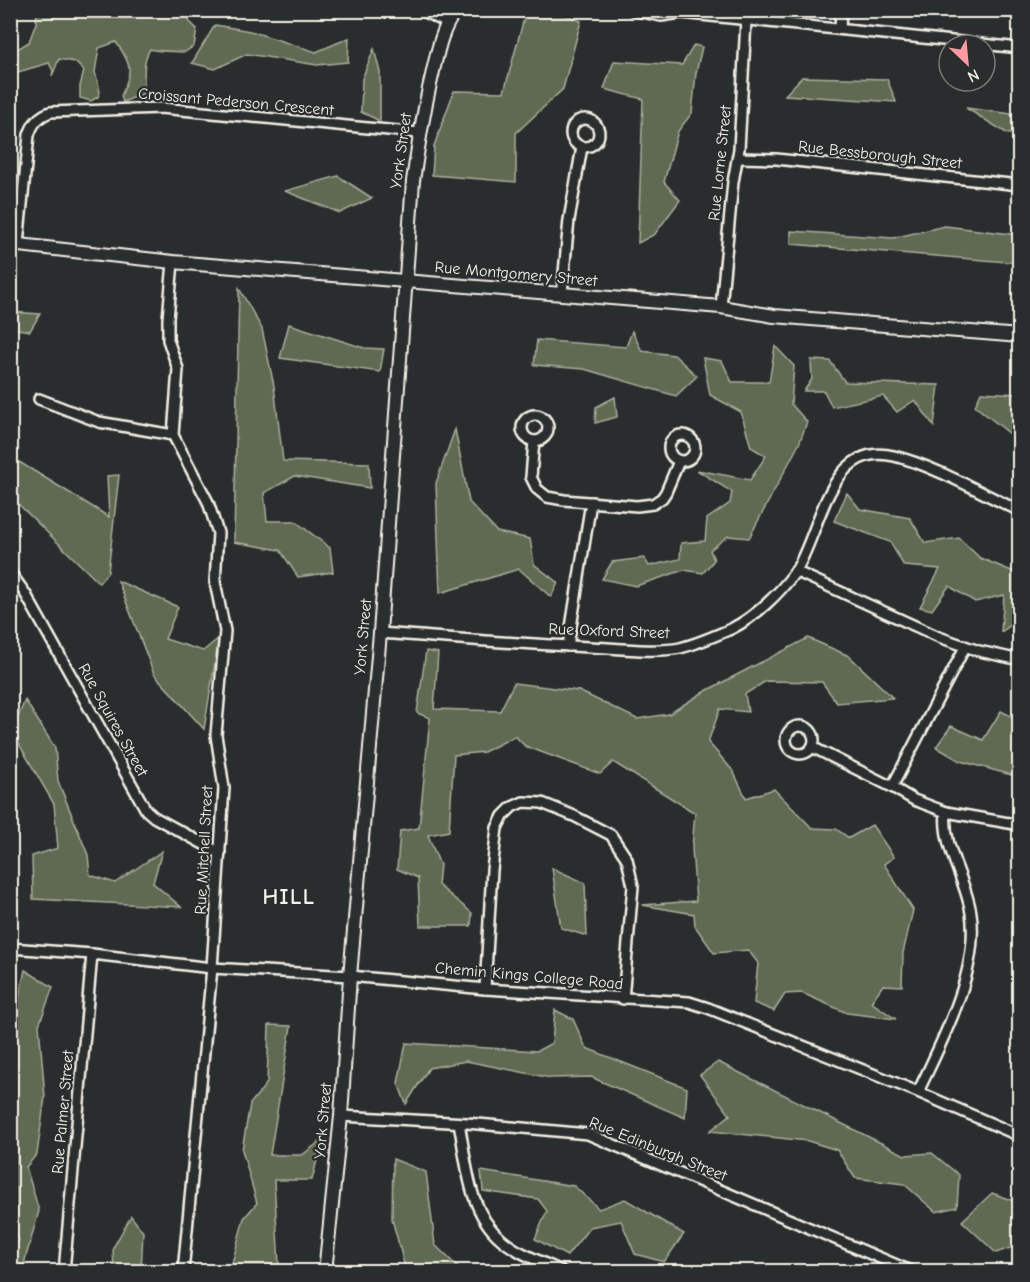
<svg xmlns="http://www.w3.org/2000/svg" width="1030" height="1282" font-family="'Comic Neue',sans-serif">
  <rect width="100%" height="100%" fill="#2a2d2e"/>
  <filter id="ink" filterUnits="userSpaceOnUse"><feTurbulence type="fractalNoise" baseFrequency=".0167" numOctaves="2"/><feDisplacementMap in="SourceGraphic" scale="12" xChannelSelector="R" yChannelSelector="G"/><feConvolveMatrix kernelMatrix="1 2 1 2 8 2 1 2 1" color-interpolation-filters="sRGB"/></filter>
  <g filter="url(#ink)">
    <g fill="#606b52" stroke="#aaae9d" stroke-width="1.5">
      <path d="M37,11H190L189,21L197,29L194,46L185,52C173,51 162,52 150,49C141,63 146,77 143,94L123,102L121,96C133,70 132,65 116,42L99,48L95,72L100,92L98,97L91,101L80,98V86L84,71L75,62L59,59L52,76L53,71L49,63L11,74V53L29,42L36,23Z"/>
      <path d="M526,11H556L581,21L563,89L516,133V182L432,175L434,146L454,91L504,92Z"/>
      <path d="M215,25L250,31L316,52L349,38L348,62L317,65L247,54L215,69L192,63Z"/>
      <path d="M694,45L702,47L696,73L692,113L678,131L664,182L680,200L655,234L638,243L643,99L604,89L614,61L682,65Z"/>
      <path d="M374,49L380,72V121L361,112L362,79Z"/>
      <path d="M802,77L887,79L896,102L785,95Z"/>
      <path d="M966,108L1019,115V132L1008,134Z"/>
      <path d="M338,176L372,198L340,213L285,191Z"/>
      <path d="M945,226L1019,235V263L791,244V231L893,238Z"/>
      <path d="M239,288L262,329L274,386L283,461L369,463L370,488L295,476L264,493L267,521H295L330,548L333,572L298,577L280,550L234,542Z"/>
      <path d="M10,312H11L40,314L30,331L11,328Z"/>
      <path d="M289,324L364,348L384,349L380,372L280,358Z"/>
      <path d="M632,331L642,351L674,355L697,376L676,396L584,369L534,365L537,340L626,347Z"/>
      <path d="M775,346L794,366L791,404L807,422L799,444L749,538L728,536L710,550L714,560L703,573L684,570L636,586L602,579L612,562L644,558L649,566L680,559L681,543L705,541L707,519L730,503L732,492L697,470L750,480L766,456L751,447L741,412L710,395L703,358L722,361L732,382H769Z"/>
      <path d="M811,360L830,361L845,382L939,385L934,426L915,400L897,412L883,396L832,407L824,391H804L812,379Z"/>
      <path d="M981,392L1019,394V441L975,406Z"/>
      <path d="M615,397L617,417L595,423L596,407Z"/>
      <path d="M455,429L469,502L497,532L530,539L534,564L558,583L551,597L519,569L440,593L436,483Z"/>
      <path d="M11,457L109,517L107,476L119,475L108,572L99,583L11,497Z"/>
      <path d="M847,493L860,509L910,518L925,543L959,538L980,558L1019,574C1020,599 1026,618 1001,632L1004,595L975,602L949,586L932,610L920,607L940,569L904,566L890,542L834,521Z"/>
      <path d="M118,581L178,607L165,639L203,651L219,638L204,729L154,674Z"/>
      <path d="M808,638L849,656L893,698L837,703L822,682L766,681L745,694L748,712L720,709L708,742L733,771L746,798L774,789L812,828L836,829L849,838L872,825L894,857L884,864L913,910L903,953L902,986L883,985L871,1002L896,1019L847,1013L802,993L785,994L774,1011L754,1003L758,963L748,950L714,953L695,926L694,914L642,905L696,901L692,848L695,813L613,762L600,774L525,746L515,736L484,752L454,755L449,831L428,835L440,865L438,885L472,913L471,926H420L418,878L397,869L400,831L419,828L430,718L417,713L426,651L438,653L434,709L500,711L514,683L579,691L637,719L669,714L702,693Z"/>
      <path d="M25,700L55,748L58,781L88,855L90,875L115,883L162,851L153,883L181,907L33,899L32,856L58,848L54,804L12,732Z"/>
      <path d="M1001,711L1019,720V777L960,761L936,747L951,726L983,740Z"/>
      <path d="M552,868L585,883L587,936L561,928Z"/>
      <path d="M25,970L53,987L39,1025L45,1097L37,1154L26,1167L39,1211L25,1260L24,1271L11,1272V1249L19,1241L11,1218L10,1086L14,1082L11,1062V1033Z"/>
      <path d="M555,1010L573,1019L586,1048L687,1088L685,1118L591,1077L551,1078L466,1061L429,1068L406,1104L398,1083L406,1043L537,1051L552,1043Z"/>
      <path d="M269,1025L291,1026L270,1155H302L322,1140L312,1180H274L279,1265L268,1271H230L244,1218L257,1203L242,1150L250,1104L267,1083Z"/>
      <path d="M718,1062L905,1155L932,1153L959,1175L957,1207L936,1212L904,1184L855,1178L837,1150L808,1141L710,1131L730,1115L700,1075Z"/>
      <path d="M393,1159L426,1172L435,1245L462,1271H406L392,1219Z"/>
      <path d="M481,1171L574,1186L599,1209L625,1199L684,1234L664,1262L635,1254L621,1221L590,1227L567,1256L535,1239L547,1211L538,1199L483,1191Z"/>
      <path d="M992,1193L1019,1203V1245L996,1253L962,1221Z"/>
      <path d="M131,1216L143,1232L141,1271H114L113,1248Z"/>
    </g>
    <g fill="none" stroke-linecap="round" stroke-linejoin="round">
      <defs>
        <g id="minor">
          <path d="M421,10L447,23"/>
          <path d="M632,10L661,16L681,13L1020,48"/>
          <path d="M840,29L841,10"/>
          <circle cx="585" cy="133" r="14"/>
          <path d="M738,158L776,159L1020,185"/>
          <path d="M18,244L29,135C33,123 38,117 50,112L161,108L419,133"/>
          <path d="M173,262L168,319V340L178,369L173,435L208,502L218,533L215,582L225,631L216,735L224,788L212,968L183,1272"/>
          <path d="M562,294L569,220L582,147"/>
          <path d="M721,307L733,182L739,149L746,21"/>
          <path d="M39,399L99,422L173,435"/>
          <circle cx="535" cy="428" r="13"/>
          <circle cx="682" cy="448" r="13"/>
          <path d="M534,441L531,477L537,489L547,497L564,500L637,506L653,504L662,498L666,492L679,461"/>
          <path d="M795,571L939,637L979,651L1020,660"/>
          <path d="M10,572L25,593L146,810L154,817L220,853"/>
          <path d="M380,633C449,638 519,644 589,647C615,648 654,653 680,648C697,644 715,636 731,629C755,617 779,594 795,572C821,532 828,440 894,456C935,466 981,493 1020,511"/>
          <path d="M568,646L591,502"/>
          <circle cx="800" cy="740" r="14"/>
          <path d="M812,747L892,787L914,800L946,812L1020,825"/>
          <path d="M892,787L965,647"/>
          <path d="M10,948L92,954L212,968L350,976L485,989L689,1002L708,1008L918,1092L1020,1136"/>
          <path d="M485,989L492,870L497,828L503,816L512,807L523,802L542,803L574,816L611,835L627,859L633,886L623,999"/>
          <path d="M918,1092C942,1041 980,970 971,913C966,879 942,847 946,812"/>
          <path d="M341,1116L467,1123L588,1134L913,1272"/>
          <path d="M459,1123C467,1164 468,1211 501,1239C518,1254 543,1262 563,1272"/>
          <path d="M64,1272L92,954"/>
        </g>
        <g id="tertiary">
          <path d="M10,244L173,262L721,307L774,316L1020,336"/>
          <path d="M325,1272L341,1116L350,976L380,633L413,181C418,147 423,113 431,80C437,55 440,31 456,10"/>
        </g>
      </defs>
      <use href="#minor" stroke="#f4f1e8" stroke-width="14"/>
      <use href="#tertiary" stroke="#f4f1e8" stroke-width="16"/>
      <use href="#minor" stroke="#2a2d2e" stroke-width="9"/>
      <use href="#tertiary" stroke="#2a2d2e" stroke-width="12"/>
    </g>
  </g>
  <g text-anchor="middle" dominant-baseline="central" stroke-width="4.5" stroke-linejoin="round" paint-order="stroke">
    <g font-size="16" fill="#f4f1e8" stroke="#2a2d2e">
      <text transform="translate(236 102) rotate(5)">Croissant Pederson Crescent</text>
      <text transform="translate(401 151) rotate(-82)">York Street</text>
      <text transform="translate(880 155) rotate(6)">Rue Bessborough Street</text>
      <text transform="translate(720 163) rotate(-84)">Rue Lorne Street</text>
      <text transform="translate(516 274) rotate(5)">Rue Montgomery Street</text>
      <text transform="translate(609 631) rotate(2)">Rue Oxford Street</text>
      <text transform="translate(363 637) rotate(-85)">York Street</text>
      <text transform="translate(113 720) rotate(61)">Rue Squires Street</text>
      <text transform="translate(204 850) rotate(-87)">Rue Mitchell Street</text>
      <text transform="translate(529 976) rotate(5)">Chemin Kings College Road</text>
      <text transform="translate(63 1112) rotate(-85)">Rue Palmer Street</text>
      <text transform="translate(323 1121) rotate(-85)">York Street</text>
      <text transform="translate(658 1149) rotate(22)">Rue Edinburgh Street</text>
    </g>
    <g font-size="22" font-weight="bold" letter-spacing="1.5" fill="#f4f1e8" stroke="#2a2d2e">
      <text x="289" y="897">HILL</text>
    </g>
  </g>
  <rect width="1030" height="1282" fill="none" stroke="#2a2d2e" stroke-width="36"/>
  <rect x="18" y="18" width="994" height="1246" fill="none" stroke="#f4f1e8" stroke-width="2" filter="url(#ink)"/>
  <g transform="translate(967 63) rotate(154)"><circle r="28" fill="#2a2d2e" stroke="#7b7b78" stroke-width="1.5"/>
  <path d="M0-4.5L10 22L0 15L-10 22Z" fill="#ff9aa2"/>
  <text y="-9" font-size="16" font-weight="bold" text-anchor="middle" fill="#f4f1e8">N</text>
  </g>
</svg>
